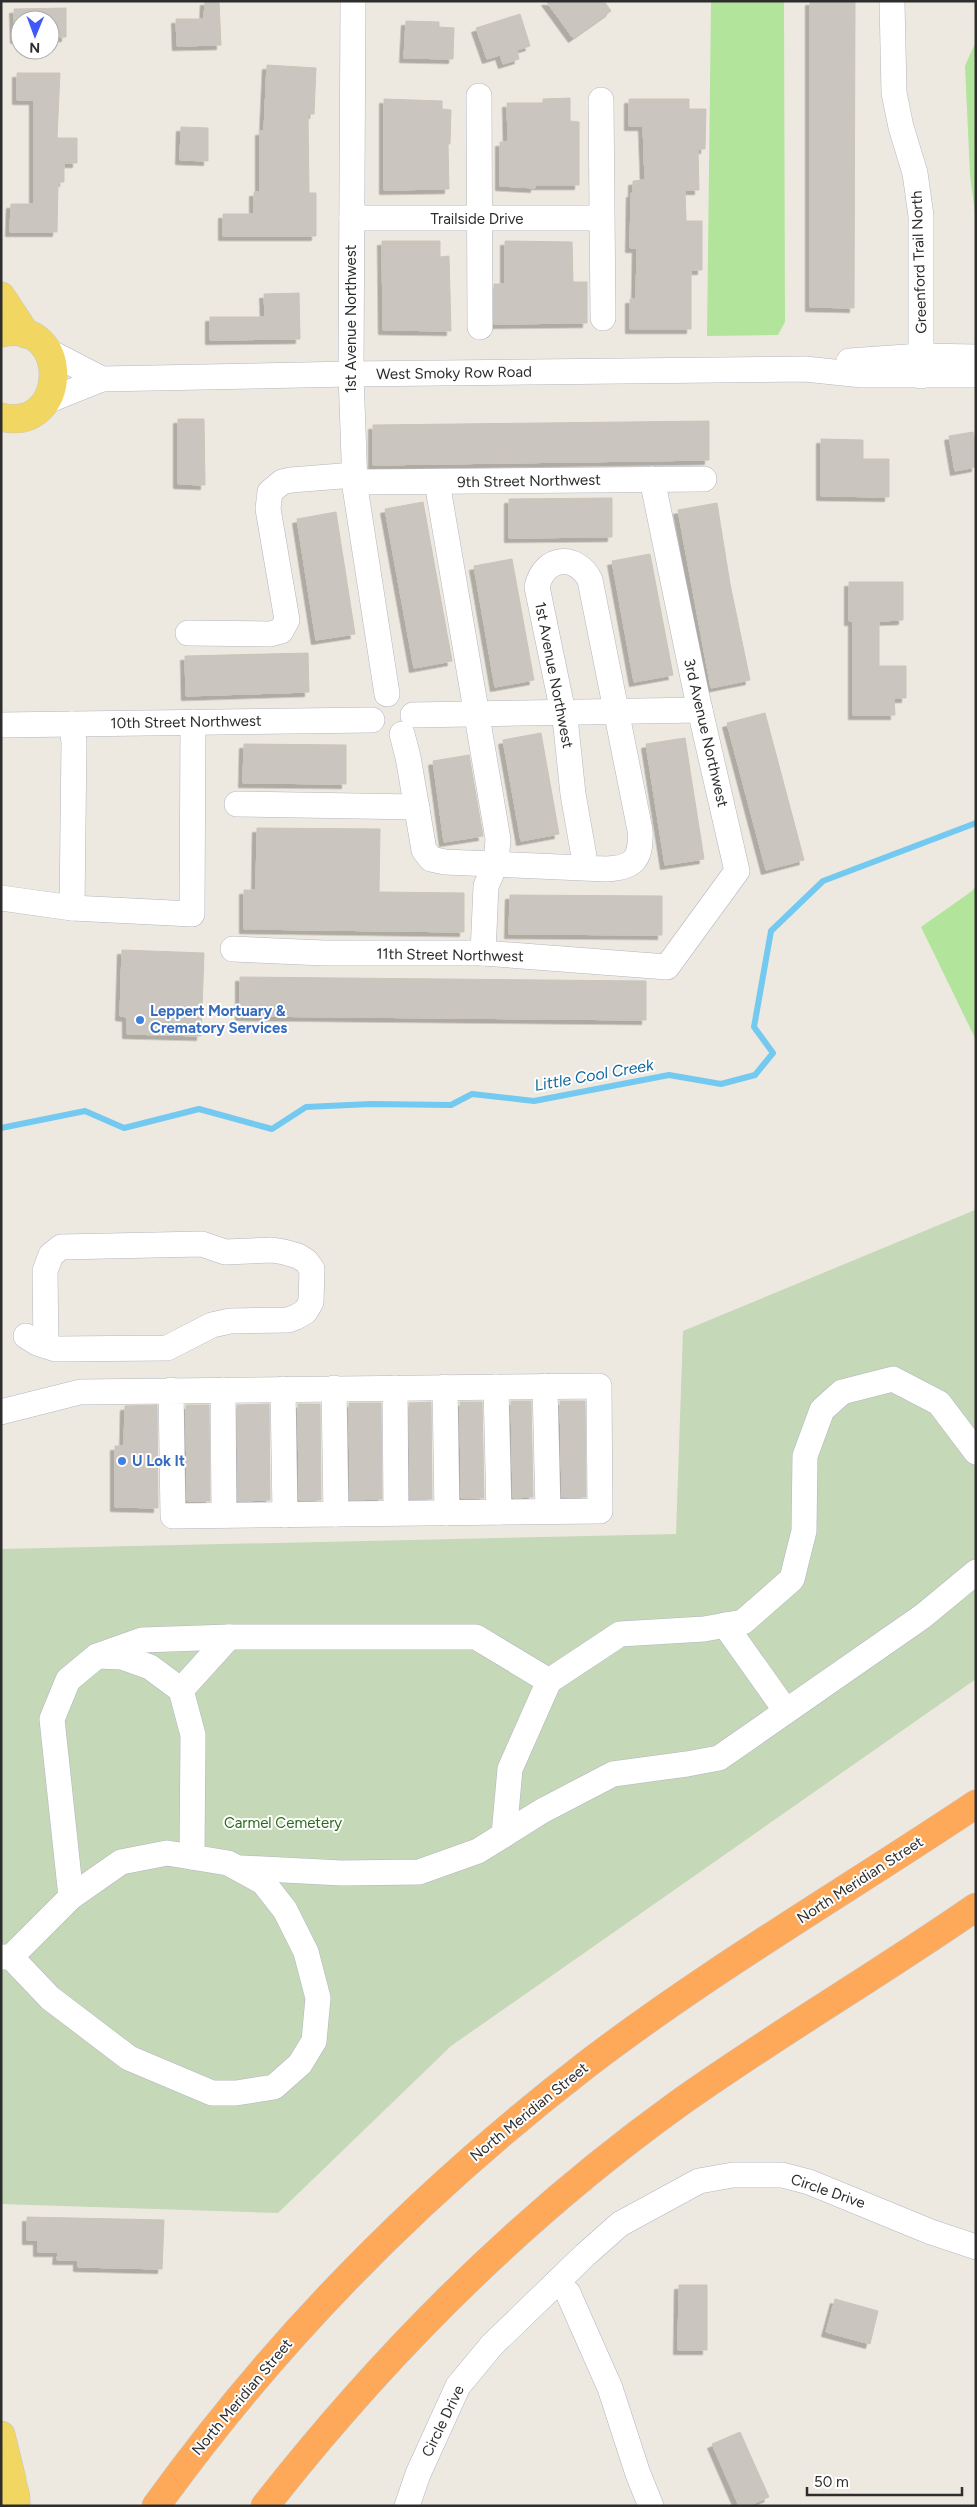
<svg xmlns="http://www.w3.org/2000/svg" width="977" height="2507" font-family="Figtree,sans-serif">
  <defs>
    <filter id="shadow"><feDropShadow dx="-4.5" dy="4.5" stdDeviation="0" flood-color="#0004"/></filter>
  </defs>
  <rect width="100%" height="100%" fill="#eee9e0"/>
  <g fill="#b2e49c">
    <path d="M711,1H784L785,322L778,335L707,336Z"/>
    <path d="M976,41V221L970,175L965,66Z"/>
    <path d="M976,886V1040L921,927L972,891Z"/>
  </g>
  <path fill="#c5d8b7" d="M975,1210L976,1679L451,2046L278,2213L1,2204V1549L676,1534L683,1331Z"/>
  <g fill="none" stroke-linecap="round" stroke-linejoin="round">
    <path stroke="#73c9ef" stroke-width="6" d="M1,1128L85,1111L124,1128L199,1109L272,1129L306,1107L371,1104L451,1105L472,1094L534,1101L669,1075L721,1084L755,1075L773,1053L754,1027L771,931L823,881L976,823"/>
  </g>
  <g fill="#cac5bf" stroke="#cac5b9" filter="url(#shadow)">
    <path d="M205,1H219L221,45L177,46L176,19H204Z"/>
    <path d="M546,1H604L611,11L573,38Z"/>
    <path d="M810,1H855L854,308L810,307Z"/>
    <path d="M66,8V37L50,38V20H20V38L15,39L14,9Z"/>
    <path d="M520,14L530,46L517,50L519,59L503,64L500,55L487,59L476,28Z"/>
    <path d="M406,21L439,22V27L454,28L453,59L404,58Z"/>
    <path d="M267,65L316,68L314,114H308L309,193H316V236H223V214H254V192H260V131H264Z"/>
    <path d="M17,73H60L57,138H77V163H64V182H58L57,232H10L11,204H34V100H17Z"/>
    <path d="M570,98V121L579,122V185H535V188L500,186V142H508L507,103H543V99Z"/>
    <path d="M384,99L442,101V109L451,110L450,144H448L449,189L384,190Z"/>
    <path d="M629,99H689V109H706L705,149H698L699,190H685L686,221H702V270H691V329H630V299H636L637,248H630L631,193H633V181L645,180L643,126H629Z"/>
    <path d="M181,127L208,128V161L180,160Z"/>
    <path d="M382,241H440V257L449,256L451,331L383,330Z"/>
    <path d="M505,241L572,242L573,282H587V323L494,324V284H505Z"/>
    <path d="M299,293L300,339L210,340V317H265L264,294Z"/>
    <path d="M178,419H204L205,485L178,484Z"/>
    <path d="M709,421V460L373,465V425Z"/>
    <path d="M973,432L974,437H976V467L955,471L949,436Z"/>
    <path d="M821,439L863,440V459H889V497L821,496Z"/>
    <path d="M612,498V537L509,538V499Z"/>
    <path d="M423,502L452,661L414,668L385,509Z"/>
    <path d="M717,503L730,584L750,680L711,688L678,510Z"/>
    <path d="M336,512L355,634L316,640L297,519Z"/>
    <path d="M650,554L673,675L634,682L612,561Z"/>
    <path d="M512,559L534,680L495,687L474,566Z"/>
    <path d="M849,582H903V620L879,621V666H906V698H894L895,715H853V621H849Z"/>
    <path d="M308,653L309,692L186,696L185,656Z"/>
    <path d="M765,713L804,860L766,870L727,723Z"/>
    <path d="M541,733L559,834L521,841L503,740Z"/>
    <path d="M685,738L704,859L665,865L646,744Z"/>
    <path d="M244,744L346,745V784L243,783Z"/>
    <path d="M469,755L483,836L444,842L433,761Z"/>
    <path d="M257,828L380,829L379,892L464,893V932L244,929V890H256Z"/>
    <path d="M510,895L662,896V935L509,934Z"/>
    <path d="M122,950L204,953L201,1036L127,1034V1017L120,1016Z"/>
    <path d="M240,977L646,981V1020L240,1016Z"/>
    <path d="M511,1401H531L533,1497L513,1498Z"/>
    <path d="M560,1401H585L586,1497H562Z"/>
    <path d="M431,1402L432,1499H410L409,1403Z"/>
    <path d="M460,1402H482L484,1498H461Z"/>
    <path d="M349,1403H381L382,1499L350,1500Z"/>
    <path d="M269,1404L270,1500L238,1501L237,1405Z"/>
    <path d="M298,1404H320L321,1500H299Z"/>
    <path d="M157,1405L158,1508L115,1507V1446H124L125,1406Z"/>
    <path d="M186,1405H209L210,1501H187Z"/>
    <path d="M27,2217L164,2220L162,2269L78,2267V2260H57L58,2252H38V2240H27Z"/>
    <path d="M679,2285H707V2350H678Z"/>
    <path d="M835,2299L878,2311L870,2344L826,2332Z"/>
    <path d="M740,2432L769,2497L748,2506H739L712,2444Z"/>
  </g>
  <g fill="none" stroke-linecap="round" stroke-linejoin="round">
    <defs>
      <g id="minor">
        <path d="M353,1L351,374L355,487L387,694"/>
        <path d="M892,1L894,93L901,127L915,173L921,216V376"/>
        <path d="M479,96L480,327"/>
        <path d="M601,100L603,318"/>
        <path d="M352,218H601"/>
        <path d="M48,351L102,379"/>
        <path d="M849,361L921,356L976,357"/>
        <path d="M45,402L102,379L351,374L805,369L862,375H976"/>
        <path d="M355,482L704,479"/>
        <path d="M437,482L498,839L496,863L486,886L483,953"/>
        <path d="M188,633L270,634L281,631L287,620L268,509L270,492L282,482L291,480L354,475"/>
        <path d="M413,715L700,710"/>
        <path d="M1,725L372,720"/>
        <path d="M402,734L408,757L424,850L431,859L445,862L606,869C634,868 642,859 640,830L590,580C576,553 544,556 537,587L566,727L573,794L586,868"/>
        <path d="M237,804L417,807"/>
        <path d="M1,898L72,908L192,914L193,722"/>
        <path d="M72,908L74,743L72,724"/>
        <path d="M233,949L324,953H483L667,967L737,871L697,697L652,479"/>
        <path d="M26,1336L37,1343L56,1349L167,1348L212,1325L230,1321L288,1320L296,1317L305,1312L311,1302L312,1269L306,1261L298,1256L284,1252L272,1250L225,1252L202,1244L61,1247L51,1255L45,1271L46,1346"/>
        <path d="M545,1386L548,1511"/>
        <path d="M445,1387L447,1513"/>
        <path d="M496,1387L499,1512"/>
        <path d="M334,1388L336,1514"/>
        <path d="M395,1388L396,1513"/>
        <path d="M283,1389L285,1515"/>
        <path d="M223,1390L224,1515"/>
        <path d="M1,1412L80,1392L599,1386L600,1511L173,1516L171,1390"/>
        <path d="M725,1625L786,1711"/>
        <path d="M97,1656L142,1640L229,1637H476L549,1681L620,1634L704,1629L743,1622L792,1579L804,1531L805,1456L822,1410L842,1392L893,1379L939,1403L976,1452"/>
        <path d="M181,1690L229,1637"/>
        <path d="M504,1835L510,1769L549,1681"/>
        <path d="M242,1868L342,1873L419,1872L478,1851L542,1811L613,1774L687,1764L719,1758L923,1616L976,1572"/>
        <path d="M71,1897L52,1719L68,1680L97,1656L122,1657L150,1667L181,1690L193,1735L192,1857"/>
        <path d="M1,1957H11L50,1998L129,2058L212,2093H236L274,2087L300,2064L314,2041L318,1998L306,1952L285,1910L263,1882L228,1863L167,1853L121,1862L71,1897L11,1957"/>
        <path d="M557,2282L568,2293L610,2388L638,2474L651,2506"/>
        <path d="M407,2506L418,2474L458,2386L492,2345L585,2255L620,2224L699,2181L733,2175H782L809,2182L931,2232L976,2247"/>
      </g>
      <g id="major">
        <path d="M1,296L26,334"/>
        <path d="M1,333C72,317 69,434 1,417"/>
        <path d="M1,2435L12,2480"/>
        <path d="M1,2466C11,2478 17,2490 16,2506"/>
      </g>
      <g id="highway">
        <path d="M156,2506C276,2339 423,2191 586,2065C710,1970 846,1891 976,1804"/>
        <path d="M265,2506C384,2354 521,2217 678,2104C775,2035 878,1975 976,1907"/>
      </g>
    </defs>
    <use href="#minor" stroke="#b3b5c0" stroke-width="26"/>
    <use href="#major" stroke="#c8c8c8" stroke-width="29"/>
    <use href="#highway" stroke="#c8c8c8" stroke-width="29"/>
    <use href="#minor" stroke="#fff" stroke-width="25"/>
    <use href="#major" stroke="#f1d661" stroke-width="28"/>
    <use href="#highway" stroke="#fea95a" stroke-width="28"/>
  </g>
  <g fill="#3f7fe0" stroke="#fff" stroke-width="2">
    <circle cx="140" cy="1020" r="5"/>
    <circle cx="122" cy="1461" r="5"/>
  </g>
  <g text-anchor="middle" dominant-baseline="central" stroke-width="4" stroke-linejoin="round" paint-order="stroke">
    <g font-size="15" fill="#2d2d2d" stroke="#fff">
      <text x="477" y="219">Trailside Drive</text>
      <text transform="translate(919 262) rotate(-92)">Greenford Trail North</text>
      <text transform="translate(351 319) rotate(-90)">1st Avenue Northwest</text>
      <text transform="translate(454 373) rotate(-1)">West Smoky Row Road</text>
      <text transform="translate(529 481) rotate(-1)">9th Street Northwest</text>
      <text transform="translate(554 675) rotate(79)">1st Avenue Northwest</text>
      <text transform="translate(186 722) rotate(-1)">10th Street Northwest</text>
      <text transform="translate(706 733) rotate(77)">3rd Avenue Northwest</text>
      <text transform="translate(450 955) rotate(1)">11th Street Northwest</text>
      <text transform="translate(860 1880) rotate(-33)">North Meridian Street</text>
      <text transform="translate(529 2112) rotate(-39)">North Meridian Street</text>
      <text transform="translate(828 2191) rotate(19)">Circle Drive</text>
      <text transform="translate(242 2397) rotate(-50)">North Meridian Street</text>
      <text transform="translate(443 2421) rotate(-64)">Circle Drive</text>
    </g>
    <g font-size="15" font-weight="bold" fill="#366cbe" stroke="#fff" text-anchor="start">
      <text x="150" y="1011">Leppert Mortuary &amp;<tspan x="150" dy="17">Crematory Services</tspan></text>
      <text x="132" y="1461">U Lok It</text>
    </g>
    <g font-size="15" fill="#286c1b" stroke="#fff">
      <text x="283" y="1823">Carmel Cemetery</text>
    </g>
    <g font-size="16" font-style="italic" fill="#0d67a0" stroke="#fff">
      <text transform="translate(594 1075) rotate(-10)">Little Cool Creek</text>
    </g>
  </g>
  <rect width="977" height="2507" fill="none" stroke="#2d2d2d" stroke-width="5"/>
  <g transform="translate(35 35) rotate(181)"><circle r="24" fill="#ffffff" stroke="#ababab"/>
  <path d="M0-4L9 19L0 12L-9 19Z" fill="#405afa"/>
  <text y="-8" font-size="14" font-weight="bold" text-anchor="middle" fill="#2d2d2d">N</text>
  </g>
  <path d="M807 2487v8h155v-8" fill="none" stroke="#2d2d2d" stroke-width="2.5"/>
  <text x="814" y="2487" font-size="15" fill="#2d2d2d" stroke="#ffffff" stroke-width="4" paint-order="stroke">50 m</text>
</svg>
